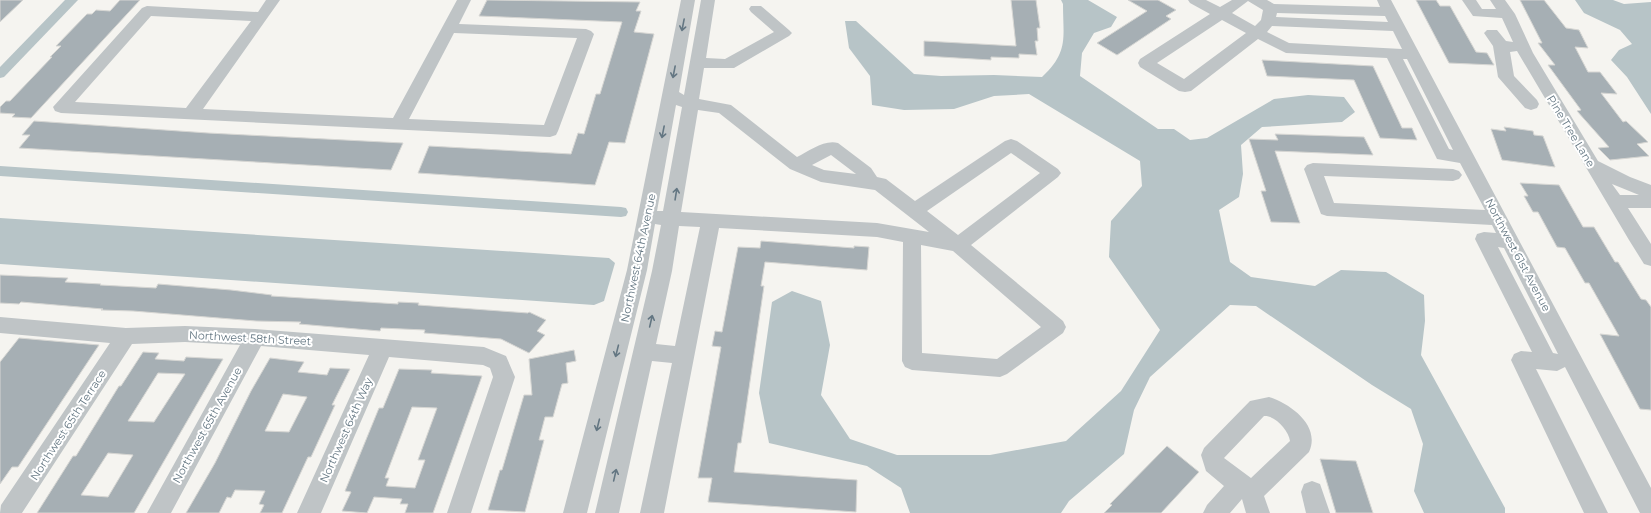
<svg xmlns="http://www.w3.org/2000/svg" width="1651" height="513" font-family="Montserrat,sans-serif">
  <rect width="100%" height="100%" fill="#f5f4f0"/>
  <g fill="#b7c4c7">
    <path d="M1061,0H1088L1117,17L1111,27L1094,33L1082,53L1080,76L1158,129H1174L1190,140L1207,138L1274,99L1308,95L1344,97L1355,112L1342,122L1262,127L1241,145L1243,174L1239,197L1219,210L1230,262L1251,277L1315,286L1341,270L1386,272L1424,295L1425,321L1421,355L1505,508V513H1424L1414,491L1423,444L1411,409L1372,385L1256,306L1230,305L1150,377L1134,410L1124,454L1069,501L1061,513H910L901,488L867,466L769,443L759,393L772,302L792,291L821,301L830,345L821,395L850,439L897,455H990L1066,441L1121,391L1160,330L1109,257L1111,221L1142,186L1140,161L1029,94L994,96L954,109L904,110L872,105L870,76L849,48L845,21H856L914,74L941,76L994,75L1042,77C1069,52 1063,38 1063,4Z"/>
    <path d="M1575,0H1613L1624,4L1651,2V114L1627,77L1611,60L1619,50L1632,44L1620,30L1584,13Z"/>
    <path d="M0,218L609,258L615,263L604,301L594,305L0,264Z"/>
  </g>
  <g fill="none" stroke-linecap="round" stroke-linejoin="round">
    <g fill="#b7c4c7" fill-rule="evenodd">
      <path d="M65,0H78L4,77L0,78V67Z"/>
      <path d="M0,166L621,207L626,208L628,212L626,216L621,217L0,176Z"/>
    </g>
  </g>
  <g fill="#a6afb4" stroke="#d6d6d3" fill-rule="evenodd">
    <path d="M0,0H23L0,22Z"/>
    <path d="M120,0H140L31,118L12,117L15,114L0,113V107L6,101H10L52,57H50L61,46H56L87,14H92L96,10L110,11Z"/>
    <path d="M487,0L640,2L636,11H641L634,32L654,34L625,143L609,142L595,185L418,173L429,146L571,154L578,133L584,134L596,94H600L622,22L479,16Z"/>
    <path d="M1011,0H1036L1040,28H1037L1038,41H1035L1037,55L1019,54V58L991,57V60L924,56V41L1016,46Z"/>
    <path d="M1128,0H1158L1176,10L1166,16L1171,19L1117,55L1097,43L1147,11Z"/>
    <path d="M1416,0H1436L1440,6H1450L1476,52L1487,53L1494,65L1449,63Z"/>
    <path d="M1520,0H1544L1566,28L1579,30L1588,48L1575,47L1588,72H1600L1617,94L1601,93L1623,122L1626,121L1648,142L1637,144L1649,156L1610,160L1598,148L1609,147L1577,111L1581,110L1548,65H1555L1538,43H1542Z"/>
    <path d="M1262,60L1373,66L1402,128H1412L1417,140L1380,138L1354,80L1267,76Z"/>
    <path d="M34,121L208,133L403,143L391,170L19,148L30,135H22Z"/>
    <path d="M1504,127L1533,131L1534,135L1543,136L1555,167L1502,160L1491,129L1506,131Z"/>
    <path d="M1275,134L1364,137L1373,155L1275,151L1300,223L1271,222L1261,191H1266L1249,139L1278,140Z"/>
    <path d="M1520,183L1559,185L1583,227H1594L1615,262H1618L1641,299L1646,300L1651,307V410L1640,409L1600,334L1619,336L1589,283H1585L1565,248L1557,247L1538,212H1533L1524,196H1528Z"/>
    <path d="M761,241L854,248V246L869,247L867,270L765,262L761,286H764L741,443H738L734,472L857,480L856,512L708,502L712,478H698L721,347L712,346L715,331L722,332L738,247L760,248Z"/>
    <path d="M0,275L68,278L65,282L101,284L100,285L156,288L158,284L231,290L272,295L271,296L398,304V302L419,303L418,305L528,313L529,312L546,320L537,331L545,335L529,353L501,339L424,333L425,330L381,328L380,331L299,324L301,322L256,321L133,311L101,310L103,309L21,302L19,304L0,303Z"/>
    <path d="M19,338L99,345L18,467H12L0,484V362Z"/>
    <path d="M574,350L576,361L566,363L568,383L562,384L553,417H545L539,440H544L525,512L488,510L500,470H502L524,395H532L529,359Z"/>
    <path d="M143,352L159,353L155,359L184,361L186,357L223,359L134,513H37L73,456H76L119,386H121ZM158,373L185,374L154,422L128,421ZM108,453L133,455L108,497L81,495Z"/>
    <path d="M270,358L304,362L298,372L327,375L330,368L350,369L332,405H335L311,457H308L282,513H260L264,505L259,504L265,491L235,490L231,498L227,497L219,513H186L215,463L251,391ZM283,394L307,397L289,432L265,431Z"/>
    <path d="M399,369L432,370L431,373L482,376L433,513H405L408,504H400L402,499L374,497L367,513L342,511L351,492L345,491L379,408H383ZM412,407L437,408L418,460H425L415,488L386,486L389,478H385Z"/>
    <path d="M1167,446L1199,472L1161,513H1104L1112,505L1110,504Z"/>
    <path d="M1320,459L1356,461L1373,513H1336Z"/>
  </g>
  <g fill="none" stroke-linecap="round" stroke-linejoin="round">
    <g fill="#bfc4c6" fill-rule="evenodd">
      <path d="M266,0H280L203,109L393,118L457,0H471L459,24L586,29L591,31L594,34L558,131L556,135L550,137L61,113L55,111L53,107L142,8L147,6L258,12ZM151,16L251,21L186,108L75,102ZM454,33L577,38L544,125L409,119Z"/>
      <path d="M681,0H695L679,92L684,95L701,0H715L706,58L725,59L774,32L751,12L749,9L751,6H761L789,30L792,33L789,36L734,68H704L699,99L731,105L797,157C809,151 825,139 838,143L871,168L877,177L886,179L915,201L1005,141L1011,139L1017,141L1058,169L1061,173L1058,177L971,245L1063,321L1066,327L1063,333L1007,374L1000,377L912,370L905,367L902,361L903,242L877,237L719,228L664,513H640L672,363L652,361L619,513H595L652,271L661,225L655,224L647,270L587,513H563L627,270ZM676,105L682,107L663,211H657ZM698,110L719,113L790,169L821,182L875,190L929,232L877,223L681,212ZM1011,153L1040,173L958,235L927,211ZM831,155L856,174L824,170L812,165ZM679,226L700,227L675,346L656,344L672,271ZM921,245L953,251L1041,327L997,359L922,353Z"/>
      <path d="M1188,0H1206L1220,7L1232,0H1267L1274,4L1380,7L1377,0H1391L1651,488V513H1640L1565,367L1557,371L1536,369L1608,513H1584L1511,360L1514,354L1521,351L1532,352L1475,239L1477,234L1484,232L1496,233L1492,225L1327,216L1321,214L1304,169L1307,165L1313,163L1453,169L1459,171L1462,175L1459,179L1453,181L1324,176L1334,203L1485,210L1460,163L1437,159L1387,58L1286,53L1258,39L1191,91L1185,92L1179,91L1140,67L1138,63L1140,59L1210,14L1190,3ZM1248,1L1263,10L1261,20L1255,26L1232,13ZM1277,13L1385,16L1388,22L1276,17ZM1222,20L1246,33L1184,79L1157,63ZM1272,26L1393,31L1402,49L1289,43L1267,32ZM1403,59H1407L1453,150L1449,149ZM1498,247L1504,248L1558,354L1553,353Z"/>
      <path d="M1462,0H1476L1482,9H1496L1490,0H1505L1515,14L1533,53L1598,161L1630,177L1651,185V208H1628L1651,244V266L1644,264L1629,240L1517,51L1510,52L1514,76L1537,100L1539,104L1537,108L1531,110L1525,108L1498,77L1493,46L1484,33L1487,30H1497L1506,41L1513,42L1502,18L1473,16ZM1612,184L1639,195H1620Z"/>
      <path d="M0,317L126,328L185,326L255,329L484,347L506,356L515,377L471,513H447L493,377L490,368L483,365L389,357L321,513H297L369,355L261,346L171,513H147L240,345L185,342L132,344L22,513H0L1,505L110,343L0,333Z"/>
      <path d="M1269,397C1291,404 1321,426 1309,452L1264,496L1270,513H1246L1242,499L1230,513H1203L1207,505L1224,486L1206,471L1201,455L1204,448L1250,401ZM1264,416C1275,415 1289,431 1290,441L1251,478L1224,458Z"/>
      <path d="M1312,481L1320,484L1330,513H1306L1301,492L1304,484Z"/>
    </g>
  </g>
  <defs><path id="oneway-shaft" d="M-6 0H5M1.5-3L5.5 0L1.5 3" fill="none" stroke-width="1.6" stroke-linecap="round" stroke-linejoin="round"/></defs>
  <g stroke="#637682">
    <use href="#oneway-shaft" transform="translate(683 25) rotate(101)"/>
    <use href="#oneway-shaft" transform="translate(674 72) rotate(101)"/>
    <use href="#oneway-shaft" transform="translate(663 132) rotate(101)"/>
    <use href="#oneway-shaft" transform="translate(676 194) rotate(-81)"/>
    <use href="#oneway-shaft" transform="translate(651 321) rotate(-77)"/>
    <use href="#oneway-shaft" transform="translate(617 351) rotate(104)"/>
    <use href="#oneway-shaft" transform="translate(598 425) rotate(104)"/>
    <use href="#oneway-shaft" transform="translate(615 475) rotate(-77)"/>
  </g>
  <g text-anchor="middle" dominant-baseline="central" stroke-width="4" stroke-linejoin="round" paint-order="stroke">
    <g font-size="11" fill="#637682" stroke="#fff">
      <text transform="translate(1571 131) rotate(59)">Pine Tree Lane</text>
      <text transform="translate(1518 255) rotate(62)">Northwest 61st Avenue</text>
      <text transform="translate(638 258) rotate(-78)">Northwest 64th Avenue</text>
      <text transform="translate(250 338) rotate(3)">Northwest 58th Street</text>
      <text transform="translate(68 425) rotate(-57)">Northwest 65th Terrace</text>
      <text transform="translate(207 425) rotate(-61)">Northwest 65th Avenue</text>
      <text transform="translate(346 430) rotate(-66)">Northwest 64th Way</text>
    </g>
  </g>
</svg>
